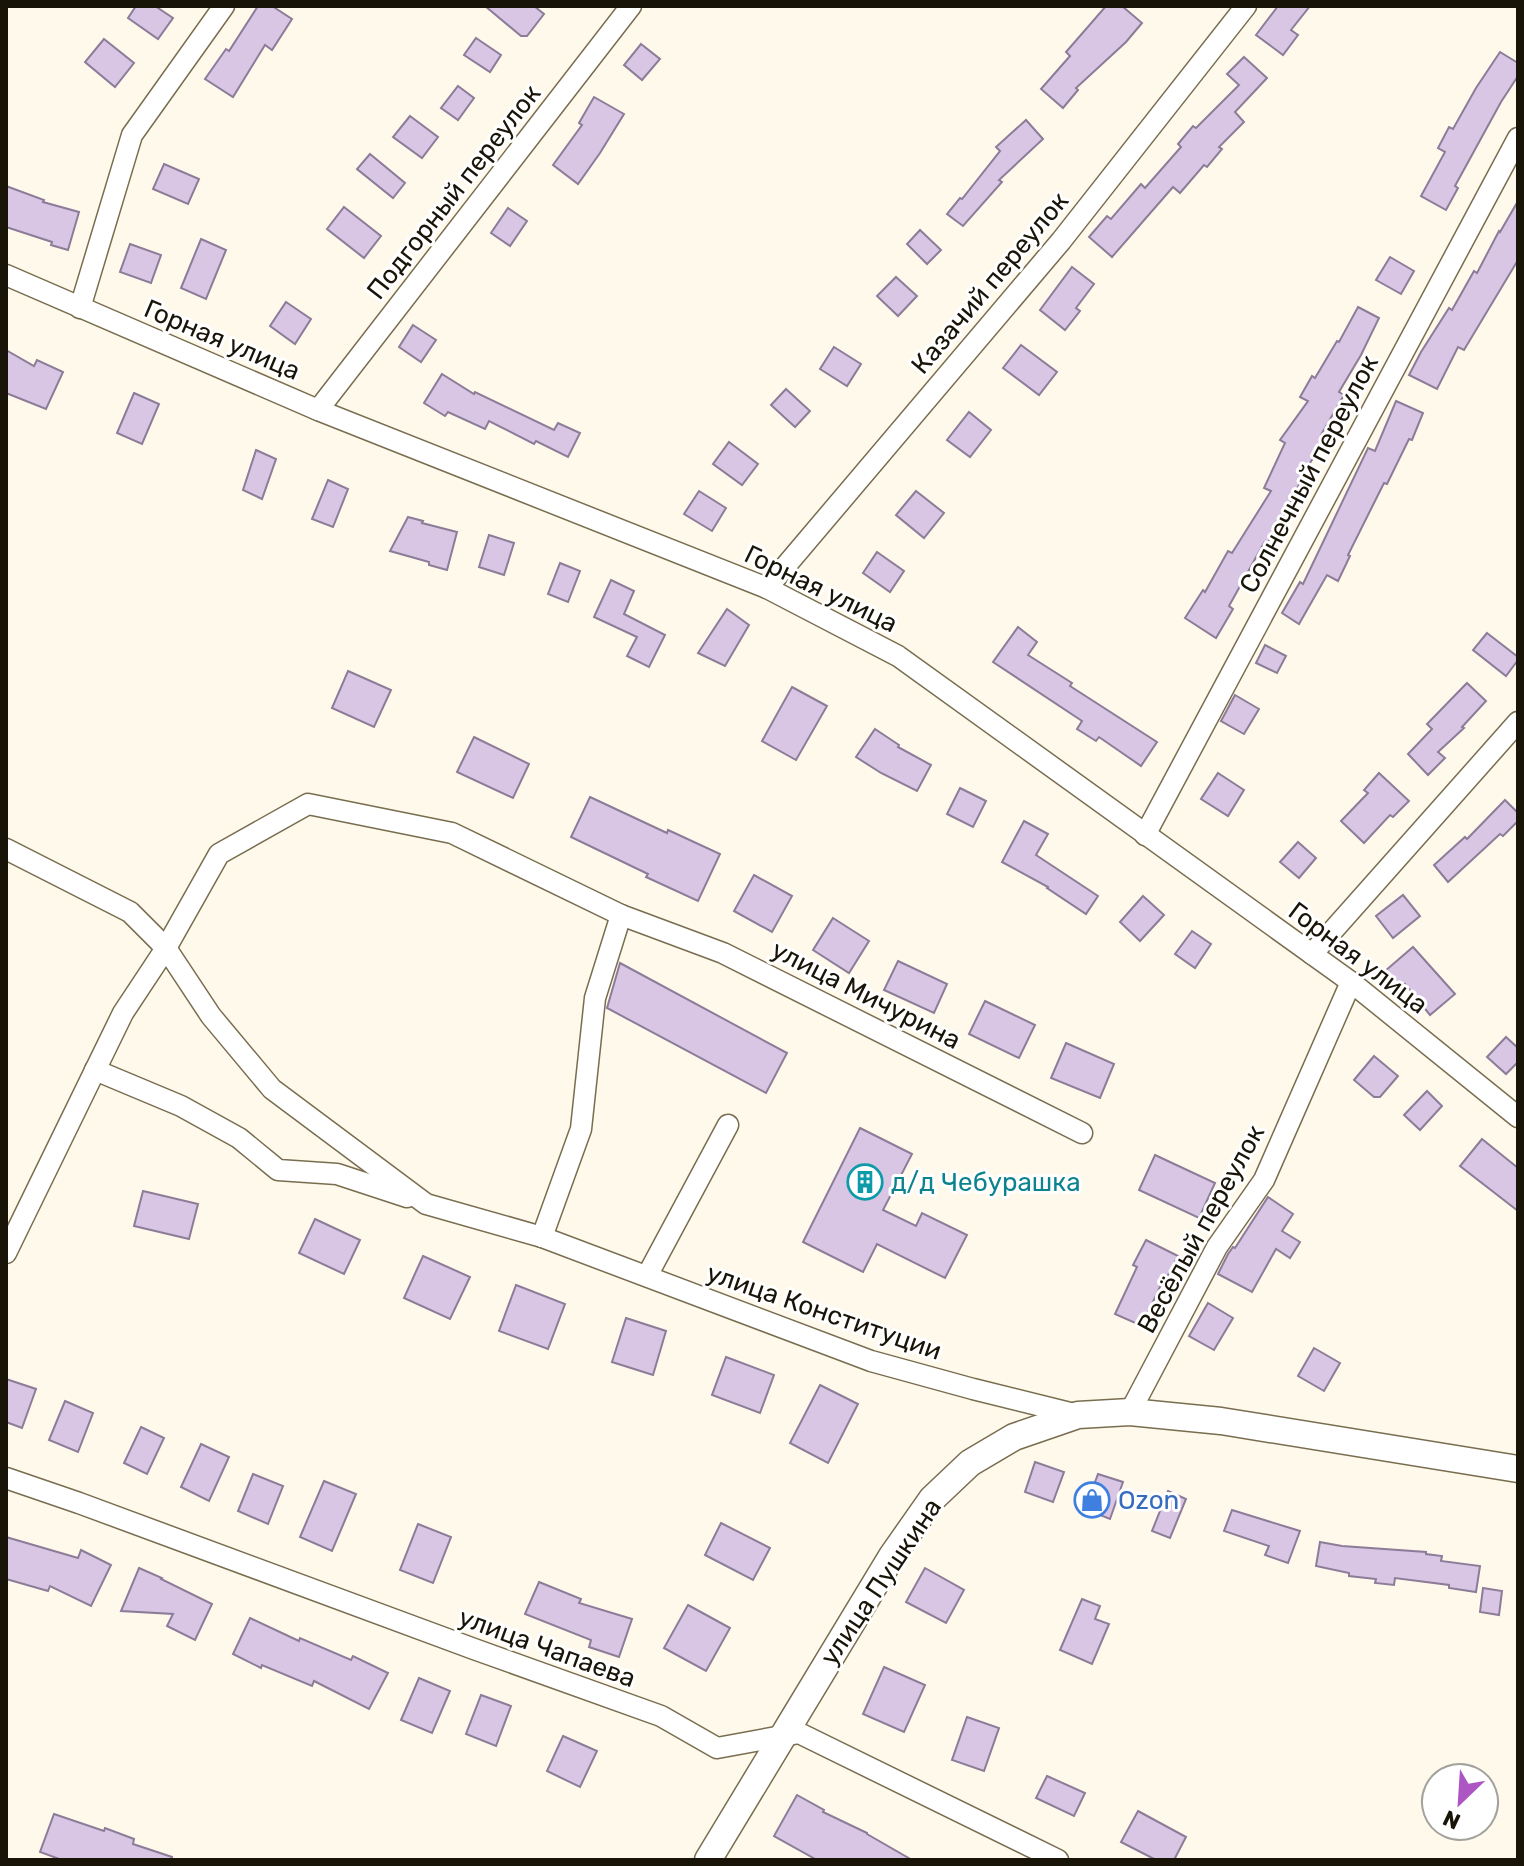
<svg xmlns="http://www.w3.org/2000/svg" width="1524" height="1866" font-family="Rubik,sans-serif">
  <rect width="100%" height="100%" fill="#fff9ec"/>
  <g fill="#d8c6e4" stroke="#8d7c98" stroke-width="2">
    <path d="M136,6H155L173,18L158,39L128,18Z"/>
    <path d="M258,6H272L292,19L272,50L265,45L233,97L205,79L226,49L229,51Z"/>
    <path d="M485,6H534L544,14L527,36H521Z"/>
    <path d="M1106,6H1122L1142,23L1126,42L1076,88L1078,90L1063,108L1041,89L1070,56L1066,52Z"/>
    <path d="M1278,6H1310L1291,30L1298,35L1283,55L1256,35Z"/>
    <path d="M476,38L501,55L490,72L464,55Z"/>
    <path d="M104,39L134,63L115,87L85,62Z"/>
    <path d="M641,44L660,59L642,80L624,65Z"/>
    <path d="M1500,52L1518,63V76L1501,102L1455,186L1458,188L1446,210L1421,196L1445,152L1438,148L1449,127L1453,129L1476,88Z"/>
    <path d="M1244,57L1267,78L1235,112L1244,122L1219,147L1222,149L1207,167L1204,165L1180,193L1173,187L1112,257L1089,237L1107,216L1111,219L1141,184L1145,188L1181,147L1178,144L1193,126L1196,128L1239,85L1227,74Z"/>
    <path d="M458,86L474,98L458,120L441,108Z"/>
    <path d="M594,97L624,114L600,153L578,184L553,165L582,125L579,123Z"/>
    <path d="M410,116L438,137L422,158L393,137Z"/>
    <path d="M1026,120L1043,139L999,180L1002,182L963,226L947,214L960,198L962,199L1000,151L996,147Z"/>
    <path d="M370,154L405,183L393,198L357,169Z"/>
    <path d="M164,164L199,179L188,204L153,189Z"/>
    <path d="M6,186L44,200L43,202L79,212L68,250L51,245L52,242L6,227Z"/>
    <path d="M1518,201V260L1464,350L1458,347L1437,389L1409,375L1421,352L1449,308L1452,310L1474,271L1477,273L1499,231L1500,232Z"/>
    <path d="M344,207L381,236L364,258L327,229Z"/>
    <path d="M508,208L527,221L510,246L491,233Z"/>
    <path d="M920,230L941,250L927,264L907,244Z"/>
    <path d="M201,239L226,250L206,299L181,288Z"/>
    <path d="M130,244L161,255L151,283L120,272Z"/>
    <path d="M1390,257L1414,271L1401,294L1376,280Z"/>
    <path d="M1072,267L1094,284L1076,308L1080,311L1065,330L1040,310Z"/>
    <path d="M896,277L917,296L898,316L877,296Z"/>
    <path d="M286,302L311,319L295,344L270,326Z"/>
    <path d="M1358,307L1379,318L1361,355L1339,392L1344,395L1321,435L1326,439L1308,466L1285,514L1266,545L1264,543L1229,606L1233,609L1216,638L1185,618L1203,590L1205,592L1228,551L1232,553L1271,491L1264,488L1285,443L1280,440L1308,401L1300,397L1312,376L1315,378L1337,341L1339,342Z"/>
    <path d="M413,325L436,340L421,362L399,347Z"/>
    <path d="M1021,345L1057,372L1039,395L1003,368Z"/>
    <path d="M834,347L861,364L847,386L820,369Z"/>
    <path d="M6,350L34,366L37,360L63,372L46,409L6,393Z"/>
    <path d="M442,374L474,394L475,392L554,430L558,423L580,433L568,457L536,441L534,444L489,421L485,429L448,412L445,416L424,403Z"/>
    <path d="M786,389L810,411L795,427L771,405Z"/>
    <path d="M134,393L159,404L142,444L117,433Z"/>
    <path d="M1396,401L1423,413L1412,440L1409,439L1387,484L1384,483L1348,555L1350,556L1338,581L1327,575L1299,624L1282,613L1300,582L1303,584L1368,448L1375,451Z"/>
    <path d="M969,412L991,430L970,457L947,440Z"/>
    <path d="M729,442L758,464L742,485L713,464Z"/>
    <path d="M256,450L276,459L262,499L243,490Z"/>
    <path d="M328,480L348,489L333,527L312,519Z"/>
    <path d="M699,491L726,508L712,531L684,514Z"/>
    <path d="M916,491L944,513L924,538L896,515Z"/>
    <path d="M408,517L423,521L422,523L457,532L447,570L429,565V562L390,551Z"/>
    <path d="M489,535L514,543L504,575L479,567Z"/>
    <path d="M877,552L904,571L890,592L863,573Z"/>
    <path d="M560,563L580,571L568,602L548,594Z"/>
    <path d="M611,580L634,591L624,614L665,635L649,667L627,656L637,637L594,617Z"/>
    <path d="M727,609L749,625L725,666L698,653Z"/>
    <path d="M1018,627L1037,642L1028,655L1072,683L1070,686L1157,742L1141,766L1099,737L1096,741L1077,729L1082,721L993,662Z"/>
    <path d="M1487,633L1518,657V660L1506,676L1473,650Z"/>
    <path d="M1265,645L1286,656L1277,673L1256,663Z"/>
    <path d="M348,671L391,690L374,727L332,708Z"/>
    <path d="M1467,683L1486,701L1462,727L1464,728L1438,752L1445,758L1428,775L1408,754L1432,729L1427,724Z"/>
    <path d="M792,687L827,706L796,760L762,741Z"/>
    <path d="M1235,695L1259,709L1244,734L1221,721Z"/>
    <path d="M875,729L899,745L898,747L931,765L917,791L881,773L856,757Z"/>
    <path d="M474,737L529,764L513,798L457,772Z"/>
    <path d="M1218,773L1244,790L1228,816L1201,799Z"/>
    <path d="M1379,773L1409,801L1393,817L1390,815L1364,843L1341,821L1368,793L1364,790Z"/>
    <path d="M960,788L986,801L973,827L947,814Z"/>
    <path d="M590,797L667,833L668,830L720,854L698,901L646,877L648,874L571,837Z"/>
    <path d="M1505,800L1518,813V821L1503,836L1500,834L1448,882L1434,865L1465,837L1467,839Z"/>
    <path d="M1024,821L1048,834L1036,855L1098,896L1086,914L1047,888L1048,887L1002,862Z"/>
    <path d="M1298,842L1316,858L1299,878L1280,862Z"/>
    <path d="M754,875L792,896L772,932L734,911Z"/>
    <path d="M1403,895L1420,916L1393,938L1376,916Z"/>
    <path d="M1143,896L1164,915L1140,941L1120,922Z"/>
    <path d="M833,918L869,941L849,973L813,950Z"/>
    <path d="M1192,931L1211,944L1195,968L1175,954Z"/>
    <path d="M1413,947L1455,994L1430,1015L1405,984L1400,988L1385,971Z"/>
    <path d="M898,961L947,984L934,1013L884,990Z"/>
    <path d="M620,963L787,1053L766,1093L607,1008Z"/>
    <path d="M985,1001L1035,1025L1019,1058L969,1034Z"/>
    <path d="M1506,1037L1518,1048V1062L1506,1074L1487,1057Z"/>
    <path d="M1066,1043L1114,1064L1100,1098L1051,1078Z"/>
    <path d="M1374,1056L1398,1076L1380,1097H1374L1354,1080Z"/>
    <path d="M1427,1091L1442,1106L1420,1130L1404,1115Z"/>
    <path d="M860,1128L912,1154L883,1210L916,1226L922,1213L967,1235L945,1278L877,1244L863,1272L803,1242Z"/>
    <path d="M1482,1139L1518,1168V1211L1460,1166Z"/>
    <path d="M1155,1155L1215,1183L1199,1218L1139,1190Z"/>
    <path d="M143,1191L198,1204L189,1239L134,1226Z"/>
    <path d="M1268,1197L1293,1214L1282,1231L1300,1242L1290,1258L1276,1249L1252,1292L1218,1274L1228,1254L1233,1247L1235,1248Z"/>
    <path d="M315,1219L360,1240L344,1274L299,1253Z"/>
    <path d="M1146,1240L1178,1256L1165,1281L1163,1280L1142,1326L1115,1314L1137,1267L1133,1265Z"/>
    <path d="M423,1256L470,1277L450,1319L404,1298Z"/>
    <path d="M516,1285L565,1304L548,1349L499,1331Z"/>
    <path d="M1208,1303L1233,1318L1214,1350L1189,1336Z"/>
    <path d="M626,1318L666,1331L653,1375L612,1362Z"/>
    <path d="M1314,1348L1340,1363L1324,1391L1298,1376Z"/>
    <path d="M726,1357L774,1375L760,1413L712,1395Z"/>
    <path d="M6,1379L36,1389L22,1428L6,1422Z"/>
    <path d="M820,1385L858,1404L828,1463L790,1443Z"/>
    <path d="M65,1401L93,1413L78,1452L49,1440Z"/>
    <path d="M141,1427L164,1438L147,1474L124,1463Z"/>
    <path d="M201,1444L229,1457L209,1501L181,1487Z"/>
    <path d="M1035,1462L1064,1472L1053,1502L1025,1492Z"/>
    <path d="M253,1474L283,1486L268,1524L238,1511Z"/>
    <path d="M1098,1474L1123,1482L1110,1519L1085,1509Z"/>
    <path d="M324,1481L356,1494L332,1551L300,1537Z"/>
    <path d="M1168,1491L1186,1499L1170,1538L1152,1531Z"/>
    <path d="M1232,1510L1300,1531L1288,1563L1265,1555L1269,1546L1224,1531Z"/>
    <path d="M721,1523L770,1548L753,1580L705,1555Z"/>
    <path d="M418,1524L451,1537L433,1583L400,1570Z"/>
    <path d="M6,1537L78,1558L81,1550L111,1565L91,1606L50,1586L48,1591L6,1579Z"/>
    <path d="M1320,1542L1342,1546L1426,1552V1554L1442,1556L1441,1561L1480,1566L1476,1592L1449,1588V1585L1395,1578L1394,1585L1375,1583L1376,1579L1349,1576V1573L1316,1566Z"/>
    <path d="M139,1568L162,1578L161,1579L212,1604L195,1640L167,1626L173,1614L121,1611Z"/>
    <path d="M925,1568L964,1590L946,1623L906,1602Z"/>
    <path d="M539,1582L581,1599L579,1603L632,1619L619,1657L589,1647L591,1640L525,1614Z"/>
    <path d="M1483,1588L1502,1591L1499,1615L1480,1612Z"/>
    <path d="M1082,1599L1100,1606L1095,1619L1109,1624L1092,1664L1060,1650Z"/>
    <path d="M688,1605L730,1628L706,1671L664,1648Z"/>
    <path d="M250,1618L299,1641L300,1638L351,1660L353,1656L388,1673L369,1709L314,1681L312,1686L262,1665L261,1668L233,1654Z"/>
    <path d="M884,1667L925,1685L904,1732L863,1714Z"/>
    <path d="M419,1678L450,1691L432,1733L401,1720Z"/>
    <path d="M481,1695L511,1706L496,1746L466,1734Z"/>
    <path d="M967,1717L999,1728L984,1771L952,1760Z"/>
    <path d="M563,1736L597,1751L580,1787L547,1771Z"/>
    <path d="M1047,1776L1085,1793L1074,1816L1036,1798Z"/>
    <path d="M797,1795L824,1810L823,1812L867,1833V1834L912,1860H817L774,1836Z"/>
    <path d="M1138,1811L1186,1837L1174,1860H1156L1121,1842Z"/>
    <path d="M54,1814L104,1831L105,1828L134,1839L133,1844L172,1857L171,1860H62L40,1852Z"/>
  </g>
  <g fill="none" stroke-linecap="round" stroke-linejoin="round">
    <defs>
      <g id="minor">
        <path d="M6,275L318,410L767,588L898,656L1351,982L1518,1117"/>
        <path d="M80,308L132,135L224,6"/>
        <path d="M318,410L631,6"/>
        <path d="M767,588L1061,241L1246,6"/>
        <path d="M1145,835L1518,138"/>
        <path d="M6,849L130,912L166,948L211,1016L272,1089L426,1204L542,1237L871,1361L973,1389L1078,1415"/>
        <path d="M1312,954L1518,722"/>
        <path d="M95,1070L181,1106L239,1138L278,1170L337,1174L407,1197"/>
        <path d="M542,1237L581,1129L595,998L621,915L723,953L1082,1133"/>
        <path d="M6,1253L123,1013L166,948L219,854L308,804L452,833L621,915"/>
        <path d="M647,1276L728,1125"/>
        <path d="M1130,1412L1217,1247L1264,1180L1351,982"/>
        <path d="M6,1478L79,1503L474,1649L661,1716L717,1748L799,1733L1058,1860"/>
      </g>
      <path id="major" d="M708,1860L892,1556L932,1499L970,1463L1014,1437L1078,1415L1130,1412L1221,1421L1518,1469"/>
    </defs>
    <use href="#minor" stroke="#796d4f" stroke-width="23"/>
    <use href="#major" stroke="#796d4f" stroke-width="29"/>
    <use href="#minor" stroke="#fff" stroke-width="20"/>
    <use href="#major" stroke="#fff" stroke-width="26"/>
  </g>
  <defs>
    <symbol id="building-ring" viewBox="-11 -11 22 22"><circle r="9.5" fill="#fff" stroke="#0f9aa8" stroke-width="1.5"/><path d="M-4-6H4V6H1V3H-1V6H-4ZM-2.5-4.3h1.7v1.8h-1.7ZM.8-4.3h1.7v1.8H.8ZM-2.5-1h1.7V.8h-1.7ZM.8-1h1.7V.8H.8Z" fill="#0f9aa8"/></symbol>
    <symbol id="shop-ring" viewBox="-11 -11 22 22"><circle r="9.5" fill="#fff" stroke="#3f7fe0" stroke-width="1.5"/><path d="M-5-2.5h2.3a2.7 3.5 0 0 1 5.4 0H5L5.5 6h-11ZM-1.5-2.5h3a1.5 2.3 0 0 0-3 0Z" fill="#3f7fe0"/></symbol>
  </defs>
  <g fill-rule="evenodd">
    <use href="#building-ring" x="845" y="1162" width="40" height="40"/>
    <use href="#shop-ring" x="1072" y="1480" width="40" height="40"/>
  </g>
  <g text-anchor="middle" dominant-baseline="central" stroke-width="6" stroke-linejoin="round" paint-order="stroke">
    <g font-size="26" fill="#191408" stroke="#fff">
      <text transform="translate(454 192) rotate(-52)">Подгорный переулок</text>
      <text transform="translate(990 283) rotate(-50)">Казачий переулок</text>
      <text transform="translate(222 340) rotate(23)">Горная улица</text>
      <text transform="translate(1309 474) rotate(-62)">Солнечный переулок</text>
      <text transform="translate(821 589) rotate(26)">Горная улица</text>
      <text transform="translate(1358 958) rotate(37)">Горная улица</text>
      <text transform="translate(866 995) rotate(27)">улица Мичурина</text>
      <text transform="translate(1201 1229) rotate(-61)">Весёлый переулок</text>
      <text transform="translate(824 1312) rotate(19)">улица Конституции</text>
      <text transform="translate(881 1582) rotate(-56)">улица Пушкина</text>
      <text transform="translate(547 1648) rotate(20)">улица Чапаева</text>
    </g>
    <g font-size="26" fill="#0d838f" stroke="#fff" text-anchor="start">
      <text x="891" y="1182">д/д Чебурашка</text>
    </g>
    <g font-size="26" fill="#366cbe" stroke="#fff" text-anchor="start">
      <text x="1118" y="1500">Ozon</text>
    </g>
  </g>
  <rect width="1524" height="1866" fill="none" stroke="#191408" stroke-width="16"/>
  <g transform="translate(1460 1802) rotate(205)"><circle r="38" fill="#ffffff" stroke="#a3a19c" stroke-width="2"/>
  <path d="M0-6L14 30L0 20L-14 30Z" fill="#ac55c3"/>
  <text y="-12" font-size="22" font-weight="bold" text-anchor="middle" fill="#191408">N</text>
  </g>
</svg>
